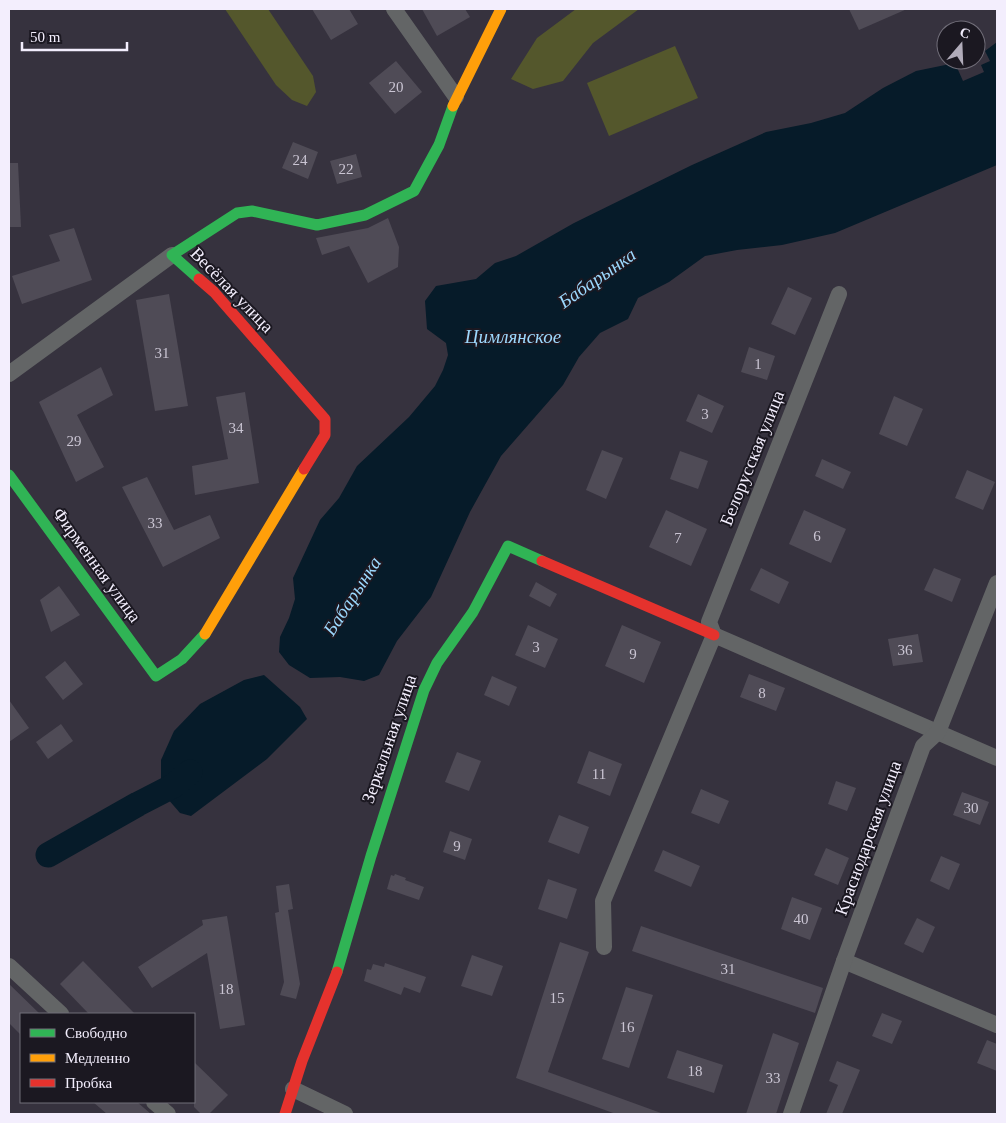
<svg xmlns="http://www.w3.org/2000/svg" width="1006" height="1123" font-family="'Times New Roman',serif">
  <rect width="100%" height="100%" fill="#36323e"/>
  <g fill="#54572c">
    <path d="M225,9H268L313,76L316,92L307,106L292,100L276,85Z"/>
    <path d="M576,9H639L593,43L563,81L533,89L511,79L537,38Z"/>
    <path d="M675,46L698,98L609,136L587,83Z"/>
  </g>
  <g fill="#061b29">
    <path d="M997,42V165L835,233L782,245L737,250L705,256L669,282L638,298L628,319L600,333L579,357L563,385L501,456L470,512L431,597L397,641L379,675L364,681L340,677L310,678L289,665L279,652L280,637L289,618L295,599L293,578L320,520L339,498L357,466L409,417L435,386L443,370L448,355L446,343L427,329L425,301L436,286L476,279L495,263L516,256L574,223L692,165L766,132L811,123L845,113L883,88L916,71L955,63L963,81L984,72L981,65L990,61L985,51Z"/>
    <path d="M264,675L300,707L307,719L267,759L191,816L180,813L161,791V760L174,731L200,704L244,680Z"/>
  </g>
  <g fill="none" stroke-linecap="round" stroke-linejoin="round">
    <path stroke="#061b29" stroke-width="25" d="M48,855L138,804L173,786L190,772"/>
  </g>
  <g fill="#4f4b56">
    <path d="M312,9H349L358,24L331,40Z"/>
    <path d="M422,9H465L470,17L437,36Z"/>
    <path d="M849,9H907L859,30Z"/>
    <path d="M396,61L422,92L395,114L369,83Z"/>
    <path d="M293,142L318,152L308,179L282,168Z"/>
    <path d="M356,154L362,177L337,184L330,161Z"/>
    <path d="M9,163H18L21,227H9Z"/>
    <path d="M388,218L399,247L398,267L368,283L349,246L322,255L316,238L368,228Z"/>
    <path d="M74,228L92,280L22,304L12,276L60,261L49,235Z"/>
    <path d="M788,287L812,298L795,335L771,324Z"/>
    <path d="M169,294L188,406L155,411L136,300Z"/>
    <path d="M749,347L775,356L767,380L741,372Z"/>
    <path d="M101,367L113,395L77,415L104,467L76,482L39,402Z"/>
    <path d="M245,392L259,483L195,495L192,466L228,459L216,397Z"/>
    <path d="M698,394L724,406L712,433L686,421Z"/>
    <path d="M894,396L923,409L907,446L879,434Z"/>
    <path d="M602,450L623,458L606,499L586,490Z"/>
    <path d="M680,451L708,461L698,489L670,479Z"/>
    <path d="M822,459L851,472L843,489L815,476Z"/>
    <path d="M967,470L995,482L983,510L955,498Z"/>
    <path d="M147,477L174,530L210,515L220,538L163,567L122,487Z"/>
    <path d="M666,510L707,529L691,566L649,547Z"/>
    <path d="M804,510L846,529L831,563L789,544Z"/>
    <path d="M761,568L789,582L779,604L750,590Z"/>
    <path d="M934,568L961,579L952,602L924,590Z"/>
    <path d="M536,582L557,594L550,607L529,596Z"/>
    <path d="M59,586L80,615L51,632L40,600Z"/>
    <path d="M528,625L558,639L545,668L515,655Z"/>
    <path d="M622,625L661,642L644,683L605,666Z"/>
    <path d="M918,634L923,662L893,666L888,639Z"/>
    <path d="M65,661L83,684L63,700L45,677Z"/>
    <path d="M749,674L785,688L776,711L740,697Z"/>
    <path d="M492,676L517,687L509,706L484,695Z"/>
    <path d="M9,700L29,728L9,742Z"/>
    <path d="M61,724L73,741L48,759L36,742Z"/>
    <path d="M589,751L622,764L610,796L577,783Z"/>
    <path d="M457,752L481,761L469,791L445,782Z"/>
    <path d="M836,781L856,788L847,811L828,804Z"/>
    <path d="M701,789L729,801L719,824L691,813Z"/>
    <path d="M962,792L989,802L980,825L953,815Z"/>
    <path d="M559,815L589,827L579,854L548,842Z"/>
    <path d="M450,831L472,839L465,860L443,852Z"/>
    <path d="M826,848L849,858L838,885L814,875Z"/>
    <path d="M663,850L700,866L691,887L654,871Z"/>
    <path d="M941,856L960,864L949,890L930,881Z"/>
    <path d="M395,874L406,878L405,880L424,887L419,900L387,889L391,875L394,876Z"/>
    <path d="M548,879L577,889L567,919L538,909Z"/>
    <path d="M289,884L293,909L288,910L300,984L296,999L280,995L284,982L275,913L282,911L279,912L276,886Z"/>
    <path d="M792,897L822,908L810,940L781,929Z"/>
    <path d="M227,916L245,1025L220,1029L207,953L152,988L138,967L203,925L202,920Z"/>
    <path d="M917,918L935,927L923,953L904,944Z"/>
    <path d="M641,926L823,988L815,1013L632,951Z"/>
    <path d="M560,942L589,952L548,1072L661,1113V1114H616L516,1078Z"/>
    <path d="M472,955L503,966L492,996L461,986Z"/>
    <path d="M83,961L135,1014H89L60,984Z"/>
    <path d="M385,963L426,977L420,993L404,987L401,995L364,981L367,969L371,970L373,964L384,967Z"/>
    <path d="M9,984L40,1014H21V1035L9,1023Z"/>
    <path d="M626,987L653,995L629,1068L602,1059Z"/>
    <path d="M882,1013L902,1021L892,1044L872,1036Z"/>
    <path d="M773,1033L799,1043L776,1114H746Z"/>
    <path d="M987,1040L997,1044V1071L977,1063Z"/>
    <path d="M677,1050L723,1065L714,1093L667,1078Z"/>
    <path d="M837,1061L860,1070L842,1114H826L838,1085L829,1081Z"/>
    <path d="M194,1062L228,1095L209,1114H201L194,1107Z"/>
    <path d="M93,1102H137L151,1114H107Z"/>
  </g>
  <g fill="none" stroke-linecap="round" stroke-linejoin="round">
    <g stroke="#636566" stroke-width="16">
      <path d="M394,9L456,97"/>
      <path d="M9,374L172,255"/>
      <path d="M714,635L709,622L839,294"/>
      <path d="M604,947L603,901L714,635L997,758"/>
      <path d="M844,961L997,1025"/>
      <path d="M9,966L61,1014"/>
      <path d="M293,1089L345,1114"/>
      <path d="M154,1102L168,1114"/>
      <path d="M791,1114L844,961L923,746L938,732L997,583"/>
    </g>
    <g stroke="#30b455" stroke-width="11">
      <path d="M199,279L172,255L237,213L252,211L317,225L365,215L414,191L439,145L453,106"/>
      <path d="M9,475L156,676L182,659L205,634"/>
      <path d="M337,972L371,856L424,690L437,663L473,612L508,546L542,561"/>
    </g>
    <g stroke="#ff9f0a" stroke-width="11">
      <path d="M453,106L501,9"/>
      <path d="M205,634L304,469"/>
    </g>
    <g stroke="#e5322d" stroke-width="11">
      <path d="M199,279L214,292L325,419V435L304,469"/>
      <path d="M542,561L714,635"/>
      <path d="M285,1114L302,1061L337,972"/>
    </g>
  </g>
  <g text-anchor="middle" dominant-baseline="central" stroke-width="4" stroke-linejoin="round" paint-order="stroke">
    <g font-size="15" fill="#cac5d3">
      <text x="396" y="87">20</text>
      <text x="300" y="160">24</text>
      <text x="346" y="169">22</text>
      <text x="162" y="353">31</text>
      <text x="758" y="364">1</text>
      <text x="705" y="414">3</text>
      <text x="236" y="428">34</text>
      <text x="74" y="441">29</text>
      <text x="155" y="523">33</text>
      <text x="817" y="536">6</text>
      <text x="678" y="538">7</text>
      <text x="536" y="647">3</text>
      <text x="905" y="650">36</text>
      <text x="633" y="654">9</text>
      <text x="762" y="693">8</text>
      <text x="599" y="774">11</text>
      <text x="971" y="808">30</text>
      <text x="457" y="846">9</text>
      <text x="801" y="919">40</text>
      <text x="728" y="969">31</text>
      <text x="226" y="989">18</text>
      <text x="557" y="998">15</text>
      <text x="627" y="1027">16</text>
      <text x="695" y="1071">18</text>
      <text x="773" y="1078">33</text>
    </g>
    <g font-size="18" fill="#f3eefd" stroke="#1b1821">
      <text transform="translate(232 290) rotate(46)">Весёлая улица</text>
      <text transform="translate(752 458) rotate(-68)">Белорусская улица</text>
      <text transform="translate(97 565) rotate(54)">Фирменная улица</text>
      <text transform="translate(389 739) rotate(-71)">Зеркальная улица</text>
      <text transform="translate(868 838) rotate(-70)">Краснодарская улица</text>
    </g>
    <g font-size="19" font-style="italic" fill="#9cd8fd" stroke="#1b1821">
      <text transform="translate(597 278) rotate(-35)">Бабарынка</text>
      <text x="513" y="336">Цимлянское</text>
      <text transform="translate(352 596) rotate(-57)">Бабарынка</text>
    </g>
  </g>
  <rect width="1006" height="1123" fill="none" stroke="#f3eefd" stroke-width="20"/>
  <rect x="20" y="1013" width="175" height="90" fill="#1b1821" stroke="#716e79"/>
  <rect x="30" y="1029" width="25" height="8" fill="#30b455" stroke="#716e79"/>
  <text x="65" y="1038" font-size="15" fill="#f3eefd">Свободно</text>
  <rect x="30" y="1054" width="25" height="8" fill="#ff9f0a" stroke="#716e79"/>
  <text x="65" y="1063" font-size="15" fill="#f3eefd">Медленно</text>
  <rect x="30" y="1079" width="25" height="8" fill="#e5322d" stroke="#716e79"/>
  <text x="65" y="1088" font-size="15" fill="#f3eefd">Пробка</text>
  <g transform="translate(961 45) rotate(19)"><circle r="24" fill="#1b1821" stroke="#716e79"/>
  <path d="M0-4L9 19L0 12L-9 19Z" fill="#b1acba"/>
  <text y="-8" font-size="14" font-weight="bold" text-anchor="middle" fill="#f3eefd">С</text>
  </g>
  <path d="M22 42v8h105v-8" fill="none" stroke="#f3eefd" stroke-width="2.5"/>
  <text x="30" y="42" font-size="15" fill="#f3eefd" stroke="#1b1821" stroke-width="4" paint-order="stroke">50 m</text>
</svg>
